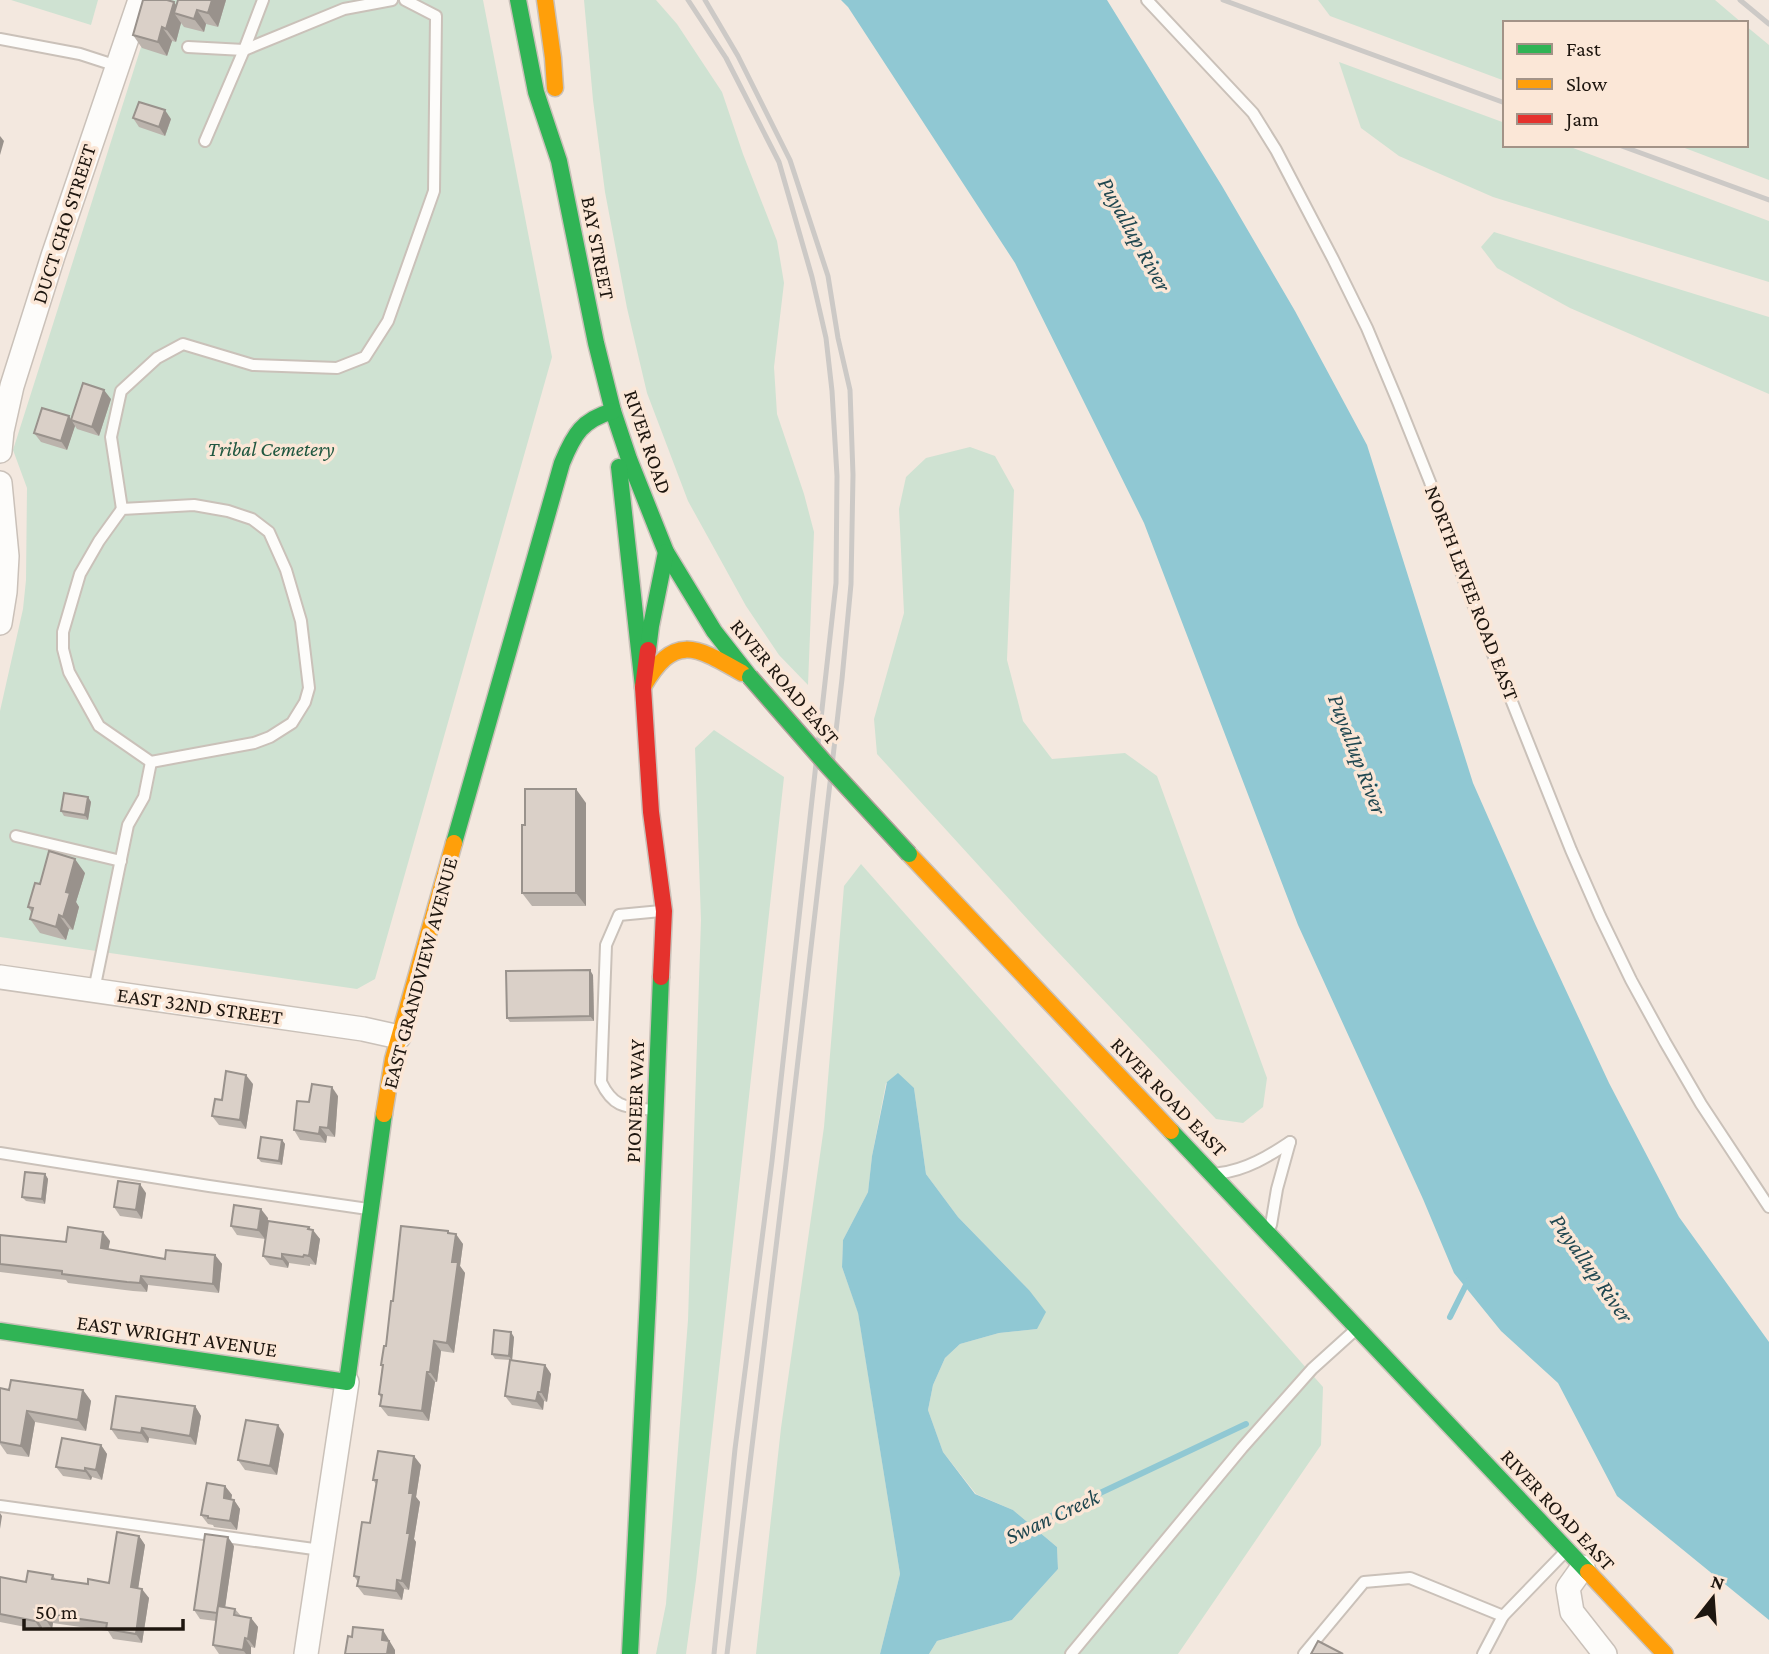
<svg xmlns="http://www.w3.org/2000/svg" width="1769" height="1654" font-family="'Crimson Pro',serif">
  <rect width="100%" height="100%" fill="#f3e8df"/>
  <g fill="#cfe2d2">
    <path d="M11,0H98L91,25Z"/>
    <path d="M156,0H483L552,357L375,979L357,989L0,937V711L23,609L26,580L27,488L13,450Z"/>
    <path d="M584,0H656L677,24L722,92L743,154L777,241L784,283L774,367L777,414L804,494L814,532L808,685L779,655L746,606L688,501L647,393L627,308L605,192L593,100Z"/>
    <path d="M1318,0H1715L1742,23H1505V81L1330,16Z"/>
    <path d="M1746,26L1769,45V180L1677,145H1746Z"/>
    <path d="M1339,62L1505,123V145H1565L1769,221V282L1493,197L1399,156L1361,128Z"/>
    <path d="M1494,232L1769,317V394L1570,308L1497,268L1481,247Z"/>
    <path d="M970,447L995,456L1014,490L1007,660L1023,721L1052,759L1125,753L1157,776L1267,1078L1263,1107L1243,1123L1216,1119L1040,933L877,754L874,719L904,613L899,509L906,477L926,458Z"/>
    <path d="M714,730L784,777L696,1580L686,1654H656L666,1604L688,1320L701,920L695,748Z"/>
    <path d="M861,864L1323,1387L1321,1445L1178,1654H929L937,1641L1012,1620L1058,1569L1057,1547L1013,1510L976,1494L943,1452L928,1410L933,1385L945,1358L960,1344L999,1333L1037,1329L1029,1290L958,1217L926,1174L914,1088L886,1083L872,1156L868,1192L843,1240L842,1267L858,1312L900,1574L880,1654H756L781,1428L824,1127L844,886Z"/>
  </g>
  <g fill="#90c8d3">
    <path d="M841,0H1107L1222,186L1295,311L1367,445L1473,783L1536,926L1609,1083L1679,1217L1769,1342V1620L1617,1496L1558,1383L1501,1331L1454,1273L1423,1199L1298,925L1144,523L1015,263L848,7Z"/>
    <path d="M898,1073L914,1088L926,1174L958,1217L1029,1290L1046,1312L1037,1329L999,1333L960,1344L945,1358L933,1385L928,1410L943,1452L975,1494L1013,1510L1057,1547L1058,1569L1012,1620L937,1641L929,1654H880L900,1574L858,1313L842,1267L843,1240L868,1192L872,1156L887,1082Z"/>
  </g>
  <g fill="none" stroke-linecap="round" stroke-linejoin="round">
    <g stroke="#90c8d3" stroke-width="6">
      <path d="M1450,1317L1468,1281"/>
      <path d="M1024,1529L1246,1424"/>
    </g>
    <defs>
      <g id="lane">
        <path d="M1147,0L1253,113L1276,150L1333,259L1367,328L1398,402L1430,482L1467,589L1571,850L1600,916L1631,980L1665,1042L1701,1104L1769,1207"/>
        <path d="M0,39L80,54L117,66"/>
        <path d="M188,47L244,50L344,9L392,0"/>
        <path d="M205,141L244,50L263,0"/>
        <path d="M194,505L228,511L252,519L269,532L286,570L301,621L309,688L305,702L292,723L270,737L254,743L151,762L99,726L69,672L63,649V632L80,574L99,541L122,509Z"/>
        <path d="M122,509L111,437L121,391L157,358L183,344L253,365L337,368L365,357L388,321L434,191L436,16L405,0"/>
        <path d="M16,836L121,861"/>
        <path d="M94,990L128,825L144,797L151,762"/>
        <path d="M654,1110C627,1107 614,1109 601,1082L606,945L619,915L661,911"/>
        <path d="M0,1153L209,1186L368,1209"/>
        <path d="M1220,1173C1246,1170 1269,1156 1290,1142"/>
        <path d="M1271,1225L1277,1189L1290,1142"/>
        <path d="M0,1506L321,1550"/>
        <path d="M1071,1654L1242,1448L1312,1369L1353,1332"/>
        <path d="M1304,1654L1364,1582L1410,1578L1503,1616"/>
        <path d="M1483,1654L1503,1616L1563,1554"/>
      </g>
      <g id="street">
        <path d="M0,451L2,431L12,386L53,256L140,0"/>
        <path d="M0,483L7,556L5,592L0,623"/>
        <path d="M0,977L363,1029L399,1037"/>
        <path d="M1583,1567L1568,1588L1572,1612L1605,1654"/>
        <path d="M306,1654L347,1382"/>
      </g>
      <g id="fast">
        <path d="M518,0L536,92L559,161L596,343L613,411L629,459L666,552L714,631L750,677"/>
        <path d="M619,467L643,687"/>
        <path d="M648,650L651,626L666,552"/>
        <path d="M454,843L562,463C574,434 582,420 613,411"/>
        <path d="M1171,1131L1588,1572"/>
        <path d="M0,1331L347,1382L384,1114"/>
        <path d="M630,1654L648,1298L661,977"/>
      </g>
      <g id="slow">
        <path d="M545,0L553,58L555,88"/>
        <path d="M643,687C674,633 695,646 742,673"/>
        <path d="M909,854L1171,1131"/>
        <path d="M384,1114L393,1059L454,843"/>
        <path d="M1588,1572L1665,1654"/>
      </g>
      <path id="jam" d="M648,650L643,687L651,812L664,911L661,977"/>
    </defs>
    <use href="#lane" stroke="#cac1b9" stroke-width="14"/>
    <use href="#street" stroke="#cac1b9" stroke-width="26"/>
    <use href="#fast" stroke="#cac1b9" stroke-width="19"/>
    <use href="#slow" stroke="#cac1b9" stroke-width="19"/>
    <use href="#jam" stroke="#cac1b9" stroke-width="19"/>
    <use href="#lane" stroke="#fdfcfa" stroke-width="10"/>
    <use href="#street" stroke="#fdfcfa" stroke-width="23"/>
    <use href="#fast" stroke="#30b455" stroke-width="16"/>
    <use href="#slow" stroke="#ff9f0a" stroke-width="16"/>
    <use href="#jam" stroke="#e5322d" stroke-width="16"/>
    <g stroke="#ccc9c6" stroke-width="5">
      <path d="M688,0L726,58L779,162L812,277L826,338L832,391L837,476L836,583L772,1161L735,1449L714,1654"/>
      <path d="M705,0L738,56L790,160L828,276L838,338L850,390L853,475L851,584L842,679L786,1164L727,1654"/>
      <path d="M1223,0L1505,103"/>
      <path d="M1740,0L1769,24"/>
      <path d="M1619,145L1769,200"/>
    </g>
    <defs>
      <path id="fast-bridge" d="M750,677L826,764L909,854"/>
    </defs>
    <use href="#fast-bridge" stroke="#b4a29d" stroke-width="19" stroke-linecap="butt"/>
    <use href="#fast-bridge" stroke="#30b455" stroke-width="16"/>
  </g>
  <g fill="#bbb3ac">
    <path d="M178,0H226L218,27L206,24L204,32L184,27L181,23L176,42L172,41L167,56L142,48L133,35L176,5Z"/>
    <path d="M133,118L171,119L165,136L139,127Z"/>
    <path d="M111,399L99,436L77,429L75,426L67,450L41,442L34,433L71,419Z"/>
    <path d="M88,797L91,802L88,820L64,816L61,811Z"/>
    <path d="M586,803V906H532L522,893L525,825Z"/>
    <path d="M85,873L76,902L79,907L73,930L69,929L66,940L40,933L30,919L32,913L28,907L40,884Z"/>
    <path d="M593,975L594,1021L510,1022L507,1018Z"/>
    <path d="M253,1084L246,1129L219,1125L212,1116Z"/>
    <path d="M338,1096L335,1137L327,1136L326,1143L300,1140L294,1130L309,1102Z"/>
    <path d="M282,1140L285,1144L282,1165L261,1162L258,1158Z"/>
    <path d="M45,1174L48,1179L45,1204L26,1201L22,1197Z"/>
    <path d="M146,1193L142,1219L120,1216L114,1207Z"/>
    <path d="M268,1218L265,1239L237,1235L231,1226Z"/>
    <path d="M311,1230L320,1239L316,1265L310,1264V1266L289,1263L288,1268L270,1265L263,1256Z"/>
    <path d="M448,1231L463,1244L460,1266L465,1273L454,1353L441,1351L437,1382H435L429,1421L388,1416L380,1406L381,1398L379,1394L382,1367L381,1365L386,1346L393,1301Z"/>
    <path d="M0,1235L66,1242L110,1241L108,1249L165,1259L215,1255L222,1264L219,1293L148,1285L147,1292L133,1291L68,1283L66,1280L0,1272Z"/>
    <path d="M514,1337L512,1360L545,1365L551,1374L547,1402L544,1401L543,1410L512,1405L505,1396L510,1360L495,1359L492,1354Z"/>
    <path d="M0,1388L9,1390H83L91,1401L86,1431L35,1422L29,1457L7,1454L0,1444Z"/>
    <path d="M195,1406L201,1416L196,1445L149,1438L148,1443L118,1439L111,1429Z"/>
    <path d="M284,1434L277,1475L245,1470L238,1460Z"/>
    <path d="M101,1445L107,1454L102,1480L92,1477L91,1480L63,1476L56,1467Z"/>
    <path d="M421,1465L416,1497L420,1502L414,1539L416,1542L409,1590L404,1589L402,1600L364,1595L357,1586L358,1582L354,1576L370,1523L376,1484L373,1480Z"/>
    <path d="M225,1486L232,1495L231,1499L234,1500L240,1509L237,1530L214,1527L213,1525L208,1524L201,1515Z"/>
    <path d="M139,1536L145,1545L138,1588L149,1598L142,1643L113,1639L108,1631L53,1623L52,1629L42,1627L41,1630L0,1622V1577L26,1582L53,1575L56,1580L88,1584L109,1583Z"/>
    <path d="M234,1546L225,1607L235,1609L241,1616L251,1618L258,1627L255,1648L251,1647V1654H219L213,1645L216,1621L200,1619L194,1610Z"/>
  </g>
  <g fill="#99928c">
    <path d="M212,0H226L218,27L208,13Z"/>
    <path d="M174,2L183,15L174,13L181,23L176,42L166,29Z"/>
    <path d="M197,10L206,24L204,32L194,19Z"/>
    <path d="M162,27L172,41L167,56L158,42Z"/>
    <path d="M165,110L171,119L165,136L159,127Z"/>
    <path d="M0,136L4,141L0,155Z"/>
    <path d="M104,390L111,399L99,436L92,427Z"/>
    <path d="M69,416L75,426L67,450L61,441Z"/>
    <path d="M576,789L586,803V906L576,893Z"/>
    <path d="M88,797L91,802L88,820L85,815Z"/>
    <path d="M75,859L85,873L76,902L79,907L73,930L63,917L66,892Z"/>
    <path d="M59,915L69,929L66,940L56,927Z"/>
    <path d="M590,970L593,975L594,1021L590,1016Z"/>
    <path d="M246,1075L253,1084L246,1129L240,1120Z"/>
    <path d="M332,1087L338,1096L335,1137L328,1128Z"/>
    <path d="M320,1127L327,1136L326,1143L319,1134Z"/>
    <path d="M282,1140L285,1144L282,1165L279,1161Z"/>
    <path d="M45,1174L48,1179L45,1204L42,1199Z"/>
    <path d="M140,1184L146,1193L142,1219L136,1210Z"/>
    <path d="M261,1209L268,1218L265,1239L258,1230Z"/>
    <path d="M309,1227L313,1233V1230L320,1239L316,1265L309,1256Z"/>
    <path d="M448,1231L455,1241L456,1234L463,1244L460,1266L465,1273L454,1353L447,1343L452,1262Z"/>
    <path d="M103,1232L110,1241L107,1257L101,1248Z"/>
    <path d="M282,1254L289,1263L288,1268L282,1259Z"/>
    <path d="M215,1255L222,1264L219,1293L213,1284Z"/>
    <path d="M141,1276L148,1285L147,1292L140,1283Z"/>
    <path d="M511,1332L514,1337L512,1361L509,1356Z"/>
    <path d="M434,1341L441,1351L437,1382L430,1372Z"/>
    <path d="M545,1365L551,1374L547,1402L541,1392Z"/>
    <path d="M427,1372L435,1382L429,1421L422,1411Z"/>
    <path d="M83,1390L91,1401L86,1431L78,1420Z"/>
    <path d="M538,1392L544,1401L543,1410L536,1401Z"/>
    <path d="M195,1406L201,1416L196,1445L190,1436Z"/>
    <path d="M27,1411L35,1422L29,1457L21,1446Z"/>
    <path d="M278,1425L284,1434L277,1475L270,1466Z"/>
    <path d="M142,1428L149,1438L148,1443L141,1433Z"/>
    <path d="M101,1445L107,1454L102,1480L96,1470Z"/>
    <path d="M414,1456L421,1465L416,1497L420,1502L414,1539L416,1542L409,1590L402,1581L407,1533L409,1493Z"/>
    <path d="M85,1468L92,1477L91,1480L85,1471Z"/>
    <path d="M225,1486L232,1495L230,1507L224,1498Z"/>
    <path d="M234,1500L240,1509L237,1530L230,1521Z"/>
    <path d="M0,1513L2,1516L0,1529Z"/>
    <path d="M139,1536L145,1545L137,1596L131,1587Z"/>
    <path d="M228,1537L234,1546L223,1622L217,1613Z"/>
    <path d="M397,1580L404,1589L402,1600L396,1591Z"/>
    <path d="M142,1589L149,1598L142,1643L136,1634Z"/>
    <path d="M47,1614L53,1623L52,1629L46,1620Z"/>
    <path d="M36,1618L42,1627L41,1630L35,1621Z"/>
    <path d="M251,1618L258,1627L255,1648L248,1639Z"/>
    <path d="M383,1630L395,1650V1654H387L382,1640Z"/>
    <path d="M245,1638L251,1647V1654H246L243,1650Z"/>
  </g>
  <g fill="#dad0c8" stroke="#99928c" stroke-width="2">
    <path d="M143,0H167L174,2L166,29L162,27L158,42L133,35Z"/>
    <path d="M178,0H212L208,13L197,10L194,19L174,13Z"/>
    <path d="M139,102L165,110L159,127L133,118Z"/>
    <path d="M83,383L104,390L92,427L71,420Z"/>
    <path d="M42,408L69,416L61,441L34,433Z"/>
    <path d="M525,789H576V893H522V825H525Z"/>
    <path d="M64,793L88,797L85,815L61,811Z"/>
    <path d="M49,851L75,859L66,892L70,893L63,917L59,915L56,927L30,919L33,908L28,907L35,883L40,884Z"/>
    <path d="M590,970V1016L507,1018L506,971Z"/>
    <path d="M226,1071L246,1075L240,1120L212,1116L215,1099L222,1100Z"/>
    <path d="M312,1084L332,1087L328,1128L320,1127L319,1134L294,1130L297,1101L309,1102Z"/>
    <path d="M261,1137L282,1140L279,1161L258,1158Z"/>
    <path d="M25,1172L45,1174L42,1199L22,1197Z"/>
    <path d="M118,1181L140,1184L136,1210L114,1207Z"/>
    <path d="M234,1205L261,1209L258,1230L231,1226Z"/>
    <path d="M268,1221L309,1227L308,1229L313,1230L309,1256L304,1255L303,1257L282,1254V1259L263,1256Z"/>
    <path d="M401,1226L448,1231V1233L456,1234L452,1262H458L447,1343L434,1341L430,1372H427L422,1411L380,1406L382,1395L379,1394L383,1365H381L384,1346H386L391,1301H393Z"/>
    <path d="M68,1227L103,1232L101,1248L165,1259L166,1250L215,1255L213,1284L141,1276L140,1283L127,1282L62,1274V1271L0,1264V1235L66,1242Z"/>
    <path d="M494,1330L511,1332L509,1356L492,1354Z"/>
    <path d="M510,1360L545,1365L541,1392H538L536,1401L505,1396Z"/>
    <path d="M11,1380L83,1390L78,1420L27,1411L21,1446L0,1442V1388L9,1390Z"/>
    <path d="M116,1396L195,1406L190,1436L142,1428L141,1433L111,1429Z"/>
    <path d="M246,1420L278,1425L270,1466L238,1460Z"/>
    <path d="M62,1438L101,1445L96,1470L85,1468V1471L56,1467Z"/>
    <path d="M378,1451L414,1456L409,1493H413L407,1533H410L402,1581L397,1580L396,1591L357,1586L359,1577L354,1576L362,1522L370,1523L377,1480H373Z"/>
    <path d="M207,1483L225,1486L224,1498L234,1500L230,1521L208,1518V1516L201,1515Z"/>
    <path d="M117,1532L139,1536L131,1587L142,1589L136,1634L106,1629L107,1623L47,1614L46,1620L36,1618L35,1621L0,1614V1577L26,1582L28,1571L53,1575L52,1579L88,1584V1579L109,1583Z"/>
    <path d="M205,1534L228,1537L217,1613L194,1610Z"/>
    <path d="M218,1606L235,1609L234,1615L251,1618L248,1639L245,1638L243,1650L213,1645Z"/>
    <path d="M353,1627L383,1630L382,1640L389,1641L387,1654H345L348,1636L352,1637Z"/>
    <path d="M1318,1641L1343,1654H1311Z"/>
  </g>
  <g text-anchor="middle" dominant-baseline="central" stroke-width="7" stroke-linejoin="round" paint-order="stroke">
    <g font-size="21" fill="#1e160f" stroke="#fbe7d7">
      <text transform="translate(64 224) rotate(-72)">DUCT CHO STREET</text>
      <text transform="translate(598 248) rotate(79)">BAY STREET</text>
      <text transform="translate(648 442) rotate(71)">RIVER ROAD</text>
      <text transform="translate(1472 593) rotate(69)">NORTH LEVEE ROAD EAST</text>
      <text transform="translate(785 682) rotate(50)">RIVER ROAD EAST</text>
      <text transform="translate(420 973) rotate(-75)">EAST GRANDVIEW AVENUE</text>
      <text transform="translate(200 1006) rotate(8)">EAST 32ND STREET</text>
      <text transform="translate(1169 1097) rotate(46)">RIVER ROAD EAST</text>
      <text transform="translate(635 1101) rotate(-88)">PIONEER WAY</text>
      <text transform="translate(177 1336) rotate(8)">EAST WRIGHT AVENUE</text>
      <text transform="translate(1558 1510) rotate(47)">RIVER ROAD EAST</text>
    </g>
    <g font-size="21" font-style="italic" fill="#205740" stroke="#fbe7d7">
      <text x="271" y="449">Tribal Cemetery</text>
    </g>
    <g font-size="23" font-style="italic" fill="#204750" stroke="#fbe7d7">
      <text transform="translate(1135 234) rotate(61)">Puyallup River</text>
      <text transform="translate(1358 754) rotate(69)">Puyallup River</text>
      <text transform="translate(1592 1268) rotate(55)">Puyallup River</text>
      <text transform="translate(1052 1516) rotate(-25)">Swan Creek</text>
    </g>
  </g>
  <rect x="1503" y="21" width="245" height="126" fill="#fbe7d7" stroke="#a39387" stroke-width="2"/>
  <rect x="1517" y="44" width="35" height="10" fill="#30b455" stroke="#a39387" stroke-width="2"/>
  <text x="1566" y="56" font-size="21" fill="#1e160f">Fast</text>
  <rect x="1517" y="79" width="35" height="10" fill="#ff9f0a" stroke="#a39387" stroke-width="2"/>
  <text x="1566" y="91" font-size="21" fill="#1e160f">Slow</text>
  <rect x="1517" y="114" width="35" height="10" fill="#e5322d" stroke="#a39387" stroke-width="2"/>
  <text x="1566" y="126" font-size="21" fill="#1e160f">Jam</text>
  <g transform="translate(1713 1598) rotate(17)" stroke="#fbe7d7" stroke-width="5" paint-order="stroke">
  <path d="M0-5L12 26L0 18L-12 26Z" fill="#1e160f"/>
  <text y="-10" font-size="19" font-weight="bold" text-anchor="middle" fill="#1e160f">N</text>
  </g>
  <path d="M24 1619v10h159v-10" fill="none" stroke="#1e160f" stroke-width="3.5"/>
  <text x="35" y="1619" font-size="21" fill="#1e160f" stroke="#fbe7d7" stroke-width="5" paint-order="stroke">50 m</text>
</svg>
